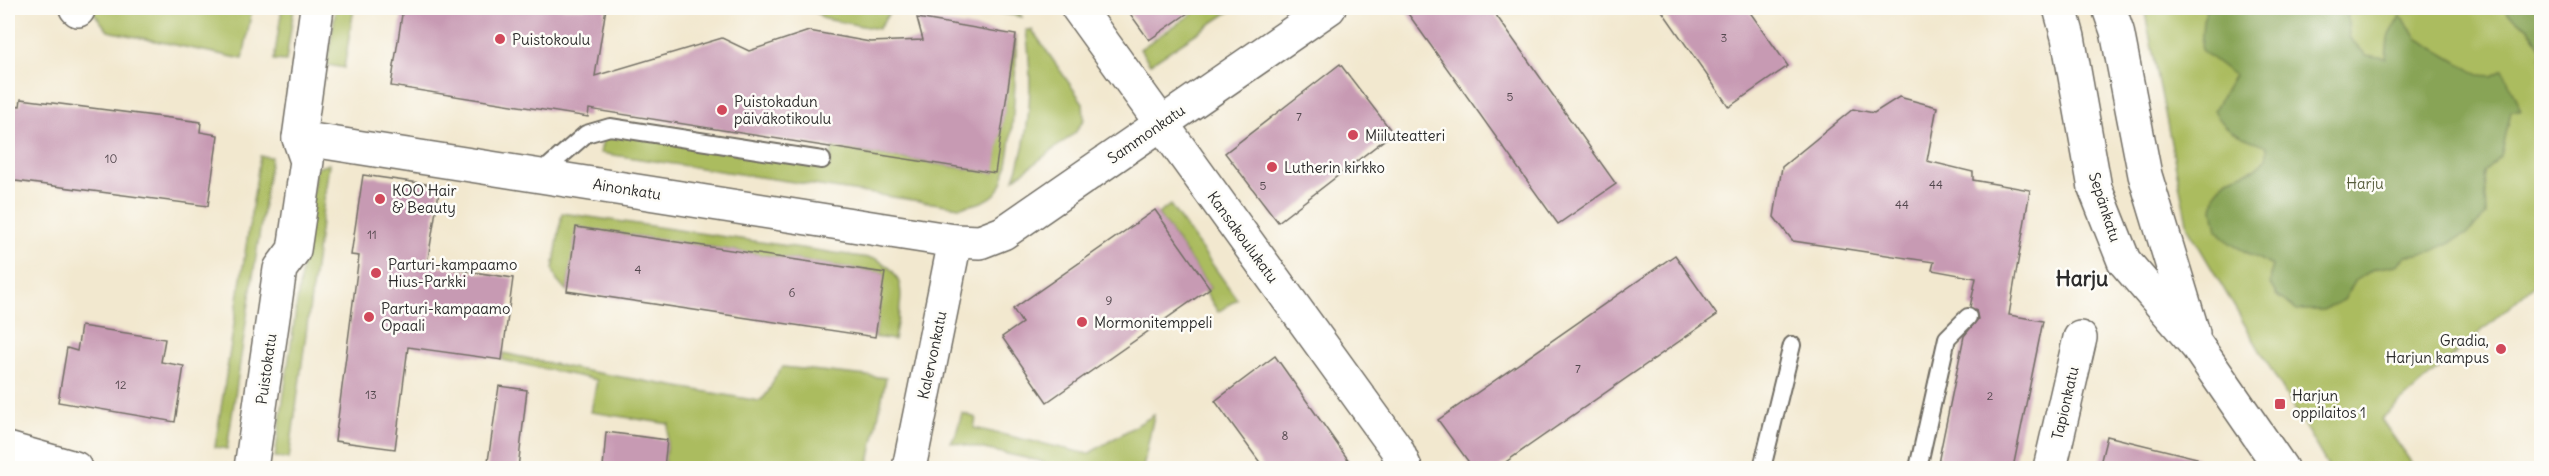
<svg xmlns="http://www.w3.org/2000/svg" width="2549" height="476" font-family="Delius,sans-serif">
  <rect width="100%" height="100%" fill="#fdfcf7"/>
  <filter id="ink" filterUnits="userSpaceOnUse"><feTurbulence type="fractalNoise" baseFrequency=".0167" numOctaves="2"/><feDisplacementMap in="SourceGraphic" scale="12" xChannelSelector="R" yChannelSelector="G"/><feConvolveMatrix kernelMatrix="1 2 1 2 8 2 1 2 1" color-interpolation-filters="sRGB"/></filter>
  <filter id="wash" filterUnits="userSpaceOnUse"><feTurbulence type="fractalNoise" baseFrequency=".008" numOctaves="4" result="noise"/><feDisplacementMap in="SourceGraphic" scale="24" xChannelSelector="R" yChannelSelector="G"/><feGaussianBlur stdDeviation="1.35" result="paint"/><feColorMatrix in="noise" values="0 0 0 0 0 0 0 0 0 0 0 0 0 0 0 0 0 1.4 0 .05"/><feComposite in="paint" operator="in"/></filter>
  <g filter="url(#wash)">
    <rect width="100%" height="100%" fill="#f2e8cf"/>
    <g fill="#abbc5f" stroke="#6b7445" stroke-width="1.5">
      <path d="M90,8H252L243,59L108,31Z"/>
      <path d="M282,8H294L286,61L274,60Z"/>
      <path d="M336,8H354L344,68L327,65Z"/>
      <path d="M810,8H893L878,29L825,19Z"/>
      <path d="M983,8H1016L1022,17L982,9Z"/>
      <path d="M1201,8H1235L1150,64L1140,49Z"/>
      <path d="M2144,8H2541V279L2381,419L2415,468H2329L2188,228Z"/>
      <path d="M1026,30H1032L1083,103L1084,119L1075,133L1014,179C1031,132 1033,79 1026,30Z"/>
      <path d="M1016,35C1016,64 1014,173 997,192C987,203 972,205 959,207L600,153L603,140L615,134L829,168L837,123L859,152L994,173Z"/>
      <path d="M260,156L271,157L227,449L215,447Z"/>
      <path d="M329,164L289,459L275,457L316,168Z"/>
      <path d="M1170,205L1237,299L1218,312L1205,291L1210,288L1158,214Z"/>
      <path d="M562,213L876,259C913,277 899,306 894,340L875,337L884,273L577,227L567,291L557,281L553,270Z"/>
      <path d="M503,353L581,370L759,401C771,395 772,376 783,367L886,378L868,468H673L664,467L669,424L591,412L597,380L502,360Z"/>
      <path d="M962,413L976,418L974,428L1088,454L1154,415L1143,468H1053L1040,461L951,442L956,434Z"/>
    </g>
    <g fill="#88a456" stroke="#5a6840" stroke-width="1.5">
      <path d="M2208,8H2347L2349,37L2366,55L2386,58L2388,39L2400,16L2418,39L2479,75L2492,76L2503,70L2521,111H2511L2501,157L2484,172L2486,215L2467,234L2433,251L2407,256L2396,265L2374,269L2356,280L2344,300L2323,310H2297L2277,296L2270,284L2272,266L2231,244L2217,230L2213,209L2216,192L2227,179L2254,169L2267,158V146C2243,137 2226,134 2214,110L2234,75L2201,50L2203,20Z"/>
      <path d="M2504,8H2541V49L2528,27L2507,14Z"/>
    </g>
    <g id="blocks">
      <g fill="#c79ab3">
        <path d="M403,8H606L595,76L722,38L749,51L809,31L870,42L923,40L917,18L1016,35L995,173L589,109L588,117L391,86Z"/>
        <path d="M1126,8H1195L1149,40Z"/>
        <path d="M1404,8H1491L1616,184L1558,224Z"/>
        <path d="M1660,8H1747L1788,66L1729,107Z"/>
        <path d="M1340,64L1393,133L1278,222L1225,153Z"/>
        <path d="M1899,97L1937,107L1927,161L1973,172V180L2030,190L2009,315L2043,321L2013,468H1937L1964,336L1978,319L1976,310L1970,307L1976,278L1932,270L1934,262L1793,241L1774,217L1782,167L1853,109L1874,113Z"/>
        <path d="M21,99L201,122L200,132L218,135L208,206L8,180V105L20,106Z"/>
        <path d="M363,175L440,186L427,265L513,278L502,360L408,347L395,449L335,441L359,256L351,255Z"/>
        <path d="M1155,210L1210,288L1047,402L1002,337L1022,323L1013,309Z"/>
        <path d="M576,227L885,273L875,337L567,291Z"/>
        <path d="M1675,255L1717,315L1497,468H1473L1438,420Z"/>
        <path d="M81,326L165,339L161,362L184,366L175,422L58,402L67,348L77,351Z"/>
        <path d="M1275,356L1354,468H1264L1215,401Z"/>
        <path d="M499,386L527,390L518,468H487Z"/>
        <path d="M606,432L667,440L664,468H603Z"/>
        <path d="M2107,436L2197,458L2196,468H2099Z"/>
      </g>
    </g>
  </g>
  <g filter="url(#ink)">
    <use href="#blocks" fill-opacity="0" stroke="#716d64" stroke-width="1.5"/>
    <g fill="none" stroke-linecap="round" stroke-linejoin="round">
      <defs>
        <g id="service">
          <path d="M539,175L586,134L610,127L822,160"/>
          <path d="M1762,468L1792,345"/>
          <path d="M1918,468L1947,338L1968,317"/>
        </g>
        <g id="minor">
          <path d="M76,8L78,10"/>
          <path d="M1078,8L1396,448L1405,468"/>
          <path d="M2060,8L2068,37L2095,188L2124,261L2197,346L2281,468"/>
          <path d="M2109,8L2117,31L2145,175L2193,333"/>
          <path d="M299,138L897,232L955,241L980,242L1003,233L1329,8"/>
          <path d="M8,449L75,468"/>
          <path d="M909,468L955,241"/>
          <path d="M2050,468L2080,338"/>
        </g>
        <path id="secondary" d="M251,468L280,269L294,250L307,161L299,138L317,8"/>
      </defs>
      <use href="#service" stroke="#716d64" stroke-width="20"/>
      <use href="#minor" stroke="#716d64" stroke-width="36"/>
      <use href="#secondary" stroke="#716d64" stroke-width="36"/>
      <use href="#service" stroke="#fff" stroke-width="16"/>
      <use href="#minor" stroke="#fff" stroke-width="33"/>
      <use href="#secondary" stroke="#fff" stroke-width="33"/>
    </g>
  </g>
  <g fill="#d1495b" stroke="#fdfcf7" stroke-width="2">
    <circle cx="500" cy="39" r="6"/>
    <circle cx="722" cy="110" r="6"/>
    <circle cx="1353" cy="135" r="6"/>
    <circle cx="1272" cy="167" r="6"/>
    <circle cx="380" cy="199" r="6"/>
    <circle cx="376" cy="273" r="6"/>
    <circle cx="369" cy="317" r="6"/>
    <circle cx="1082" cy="322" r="6"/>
    <circle cx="2501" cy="349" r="6"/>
    <rect x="2274" y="398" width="12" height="12" rx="3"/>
  </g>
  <g text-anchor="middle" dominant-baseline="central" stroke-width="5" stroke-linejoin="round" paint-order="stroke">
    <g font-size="12" fill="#52474d">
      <text x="1724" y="37">3</text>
      <text x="1510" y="96">5</text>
      <text x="1299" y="116">7</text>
      <text x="111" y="158">10</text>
      <text x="1936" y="184">44</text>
      <text x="1263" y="185">5</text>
      <text x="1902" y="204">44</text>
      <text x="372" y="234">11</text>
      <text x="638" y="269">4</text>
      <text x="792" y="292">6</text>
      <text x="1109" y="300">9</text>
      <text x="1578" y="368">7</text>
      <text x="121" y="384">12</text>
      <text x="371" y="394">13</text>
      <text x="1990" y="395">2</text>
      <text x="1285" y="435">8</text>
    </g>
    <g font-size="15" fill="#2b2b2b" stroke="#fdfcf7" text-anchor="start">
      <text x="512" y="39">Puistokoulu</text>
      <text x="734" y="101">Puistokadun<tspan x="734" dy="17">päiväkotikoulu</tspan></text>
      <text x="1365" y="135">Miiluteatteri</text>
      <text x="1284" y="167">Lutherin kirkko</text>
      <text x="392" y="190">KOO Hair<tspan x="392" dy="17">&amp; Beauty</tspan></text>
      <text x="388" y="264">Parturi-kampaamo<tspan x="388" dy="17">Hius-Parkki</tspan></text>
      <text x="381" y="308">Parturi-kampaamo<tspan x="381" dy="17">Opaali</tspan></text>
      <text x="1094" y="322">Mormonitemppeli</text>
      <text x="2489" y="340" text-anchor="end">Gradia,<tspan x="2489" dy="17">Harjun kampus</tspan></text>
      <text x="2292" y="395">Harjun<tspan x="2292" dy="17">oppilaitos 1</tspan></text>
    </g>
    <g font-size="15" fill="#2b2b2b" stroke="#fdfcf7">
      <text transform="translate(1146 134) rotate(-35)">Sammonkatu</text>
      <text transform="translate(627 189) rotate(9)">Ainonkatu</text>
      <text transform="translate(2105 207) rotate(72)">Sepänkatu</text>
      <text transform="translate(1243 237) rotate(54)">Kansakoulukatu</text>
      <text transform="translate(932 355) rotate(-78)">Kalervonkatu</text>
      <text transform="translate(266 369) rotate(-82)">Puistokatu</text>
      <text transform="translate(2065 403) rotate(-77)">Tapionkatu</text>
    </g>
    <g font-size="15" fill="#585e3d" stroke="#fdfcf7">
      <text x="2365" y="183">Harju</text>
    </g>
    <g font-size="21" font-weight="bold" fill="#2b2b2b" stroke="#fdfcf7">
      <text x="2082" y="278">Harju</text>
    </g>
  </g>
  <rect width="2549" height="476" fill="none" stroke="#fdfcf7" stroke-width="30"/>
</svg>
